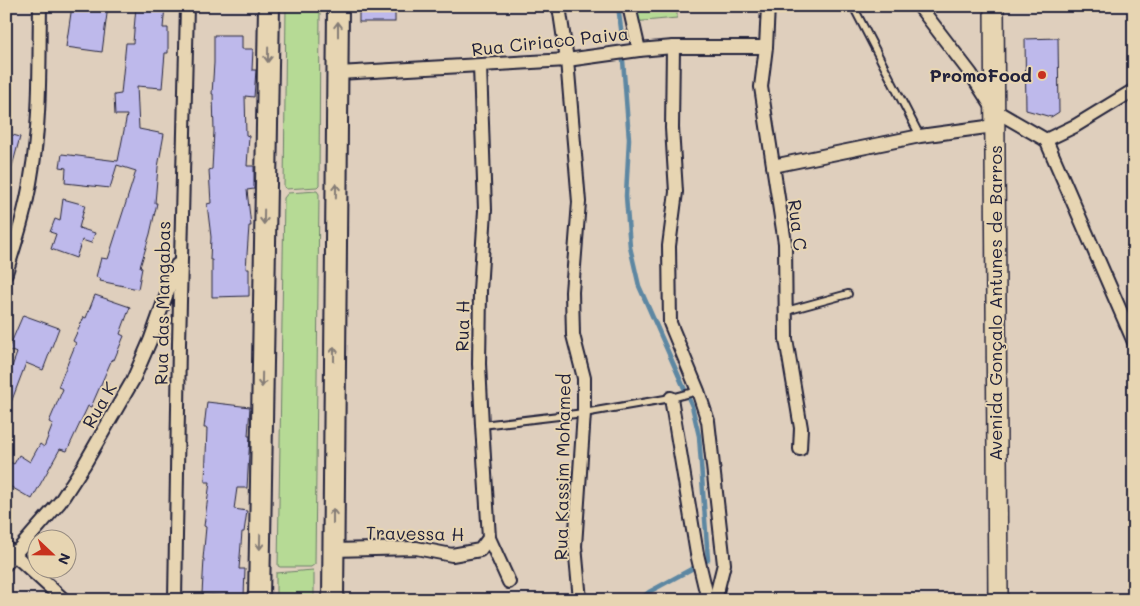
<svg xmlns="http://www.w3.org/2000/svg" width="1140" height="606" font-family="Mali,sans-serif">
  <rect width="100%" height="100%" fill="#dfcfbd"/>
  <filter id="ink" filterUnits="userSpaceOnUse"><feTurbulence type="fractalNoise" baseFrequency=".02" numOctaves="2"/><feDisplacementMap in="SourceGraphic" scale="10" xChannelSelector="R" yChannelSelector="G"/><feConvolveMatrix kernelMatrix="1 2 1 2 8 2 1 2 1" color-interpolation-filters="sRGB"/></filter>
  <g filter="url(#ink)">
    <g fill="#b6da95" stroke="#6c7e68">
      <path d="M286,6H320L319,185L317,187L286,189L284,187Z"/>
      <path d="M631,6H677V18L633,22Z"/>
      <path d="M317,191L319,194L315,564L311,567H280L278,566L284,198L288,193Z"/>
      <path d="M313,570L314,574V600H276V573Z"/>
    </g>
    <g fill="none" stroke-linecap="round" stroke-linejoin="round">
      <g stroke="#5d87a2" stroke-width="4.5">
        <path d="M618,6L622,36"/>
        <path d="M623,60L629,139L626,196L630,247L639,286L692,406L699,436L708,560L649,592L639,600"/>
      </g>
    </g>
    <g fill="#beb9eb" stroke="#22223b">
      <path d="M72,6H108L102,52L66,47Z"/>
      <path d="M136,6H165L163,28H168V53H165L162,88L137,86L139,129L164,134L158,167L155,203H157L150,234L140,267L142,268L138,289L100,281L101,279L96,277L101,258L108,259L136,171L117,165L110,188L65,183L66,168L60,167L62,154L118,161L127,115H115L114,95L121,94L126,43H133Z"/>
      <rect x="359" y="6" width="36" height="16"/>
      <path d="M214,35H242V49H253L252,70H256L254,97L245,96L246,135L249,136L247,166H254V189L247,190L251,226H249L246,269H249V296L212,297V260H210L211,237L207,204L211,203L209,170L212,169L214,131L213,94H212L214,63Z"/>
      <path d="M1058,38L1059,112L1051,117L1026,110L1025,39Z"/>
      <path d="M6,133L20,137L10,174L6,173Z"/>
      <path d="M63,199L85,205L79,228L95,233L91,243L82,240L76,258L51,249L56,234L50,232L55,219L60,221Z"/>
      <path d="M95,295L130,307L120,334L124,336L114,360L112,359L91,407L88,406L67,451L60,449L32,499L6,484V460L14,464L19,455L30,462L40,444L44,447L53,424L49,422L63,389L58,387L76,343L73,341L84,317L86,318Z"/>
      <path d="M23,315L59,328L43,370L26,363L7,413L6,383L17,353L8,350Z"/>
      <path d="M207,402L250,407L248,436H250L247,488H237L234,509L247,511L244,532H242L239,569H245L244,596L202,594L204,559H203L206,527L204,526L210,482H205L207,428H204Z"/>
    </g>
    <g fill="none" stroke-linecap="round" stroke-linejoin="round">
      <defs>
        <g id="service">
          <path d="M855,10L920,136"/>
          <path d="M786,311L848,294"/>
          <path d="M482,425L584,413L671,398L698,391"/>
        </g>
        <g id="minor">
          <path d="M559,6L567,60L579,202L572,292L573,335L584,378V413L575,546L580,600"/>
          <path d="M629,6L639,50"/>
          <path d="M768,6L766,47L761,87L785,243L786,339L801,428L800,449"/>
          <path d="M919,6L971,74L994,110L1046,140"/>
          <path d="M673,47L672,128L676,192L669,246L670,323L698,391L708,421L724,564L715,600"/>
          <path d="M480,66L485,210L480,291L479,364L482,425L489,538L509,582"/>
          <path d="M338,73L567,60L639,50L673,47H766"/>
          <path d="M1046,140L1134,342"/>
          <path d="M1046,140L1075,126L1134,90"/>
          <path d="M773,166L920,136L994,126"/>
          <path d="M6,273C16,241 26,210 31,177C41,121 39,63 40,6"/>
          <path d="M671,398L697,554L708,600"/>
          <path d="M6,547L64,600"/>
          <path d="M333,550L416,548L452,555L480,550L489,538"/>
          <path d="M6,564L60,502L84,465L133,380L150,341L177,265"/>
          <path d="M175,600L179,344L187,6"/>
        </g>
        <path id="secondary" d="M994,6L998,600"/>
        <g id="primary">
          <path d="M259,600L269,6"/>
          <path d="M333,600L338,6"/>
        </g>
      </defs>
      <use href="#service" stroke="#22223b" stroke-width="10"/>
      <use href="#minor" stroke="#22223b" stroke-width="16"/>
      <use href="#secondary" stroke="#22223b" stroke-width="22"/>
      <use href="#primary" stroke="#22223b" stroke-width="24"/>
      <use href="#service" stroke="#e7d5b2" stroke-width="6"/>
      <use href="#minor" stroke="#e7d5b2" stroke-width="12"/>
      <use href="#secondary" stroke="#e7d5b2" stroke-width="19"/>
      <use href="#primary" stroke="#e7d5b2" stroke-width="20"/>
    </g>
    <defs><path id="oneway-shaft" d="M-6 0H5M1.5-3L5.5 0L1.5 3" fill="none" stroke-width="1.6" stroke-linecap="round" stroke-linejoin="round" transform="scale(1.25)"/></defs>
    <g stroke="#847c76">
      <use href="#oneway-shaft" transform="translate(338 29) rotate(-90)"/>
      <use href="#oneway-shaft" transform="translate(268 55) rotate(91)"/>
      <use href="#oneway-shaft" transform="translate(336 191) rotate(-89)"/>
      <use href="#oneway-shaft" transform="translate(264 217) rotate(91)"/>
      <use href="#oneway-shaft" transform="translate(334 354) rotate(-90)"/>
      <use href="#oneway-shaft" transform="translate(262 380) rotate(91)"/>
      <use href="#oneway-shaft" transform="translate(333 516) rotate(-90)"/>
      <use href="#oneway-shaft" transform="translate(260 542) rotate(91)"/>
    </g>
  </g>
  <circle fill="#c8321e" stroke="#e7d5b2" stroke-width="2" cx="1042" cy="75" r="5"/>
  <g text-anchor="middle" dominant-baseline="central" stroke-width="4" stroke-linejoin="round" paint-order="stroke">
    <g font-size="18" fill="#22223b" stroke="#e7d5b2">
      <text transform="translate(550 41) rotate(-6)">Rua Ciriaco Paiva</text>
      <text transform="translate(798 225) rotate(83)">Rua C</text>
      <text transform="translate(162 303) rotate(-89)">Rua das Mangabas</text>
      <text transform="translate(995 303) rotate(-90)">Avenida Gonçalo Antunes de Barros</text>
      <text transform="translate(462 326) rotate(-89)">Rua H</text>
      <text transform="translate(99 405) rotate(-60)">Rua K</text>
      <text transform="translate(562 467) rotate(-89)">Rua Kassim Mohamed</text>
      <text transform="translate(415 533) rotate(1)">Travessa H</text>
    </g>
    <g font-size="18" font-weight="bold" fill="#22223b" stroke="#e7d5b2" text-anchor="end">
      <text x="1032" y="75">PromoFood</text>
    </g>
  </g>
  <rect width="1140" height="606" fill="none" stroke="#e7d5b2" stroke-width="25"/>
  <rect x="12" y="12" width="1115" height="581" fill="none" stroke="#22223b" stroke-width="2" filter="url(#ink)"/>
  <g transform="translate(52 554) rotate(112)"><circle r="24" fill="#e7d5b2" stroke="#988d82"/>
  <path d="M0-4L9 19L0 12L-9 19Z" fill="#c8321e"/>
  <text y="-8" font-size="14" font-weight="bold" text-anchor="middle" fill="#22223b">N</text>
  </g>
</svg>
